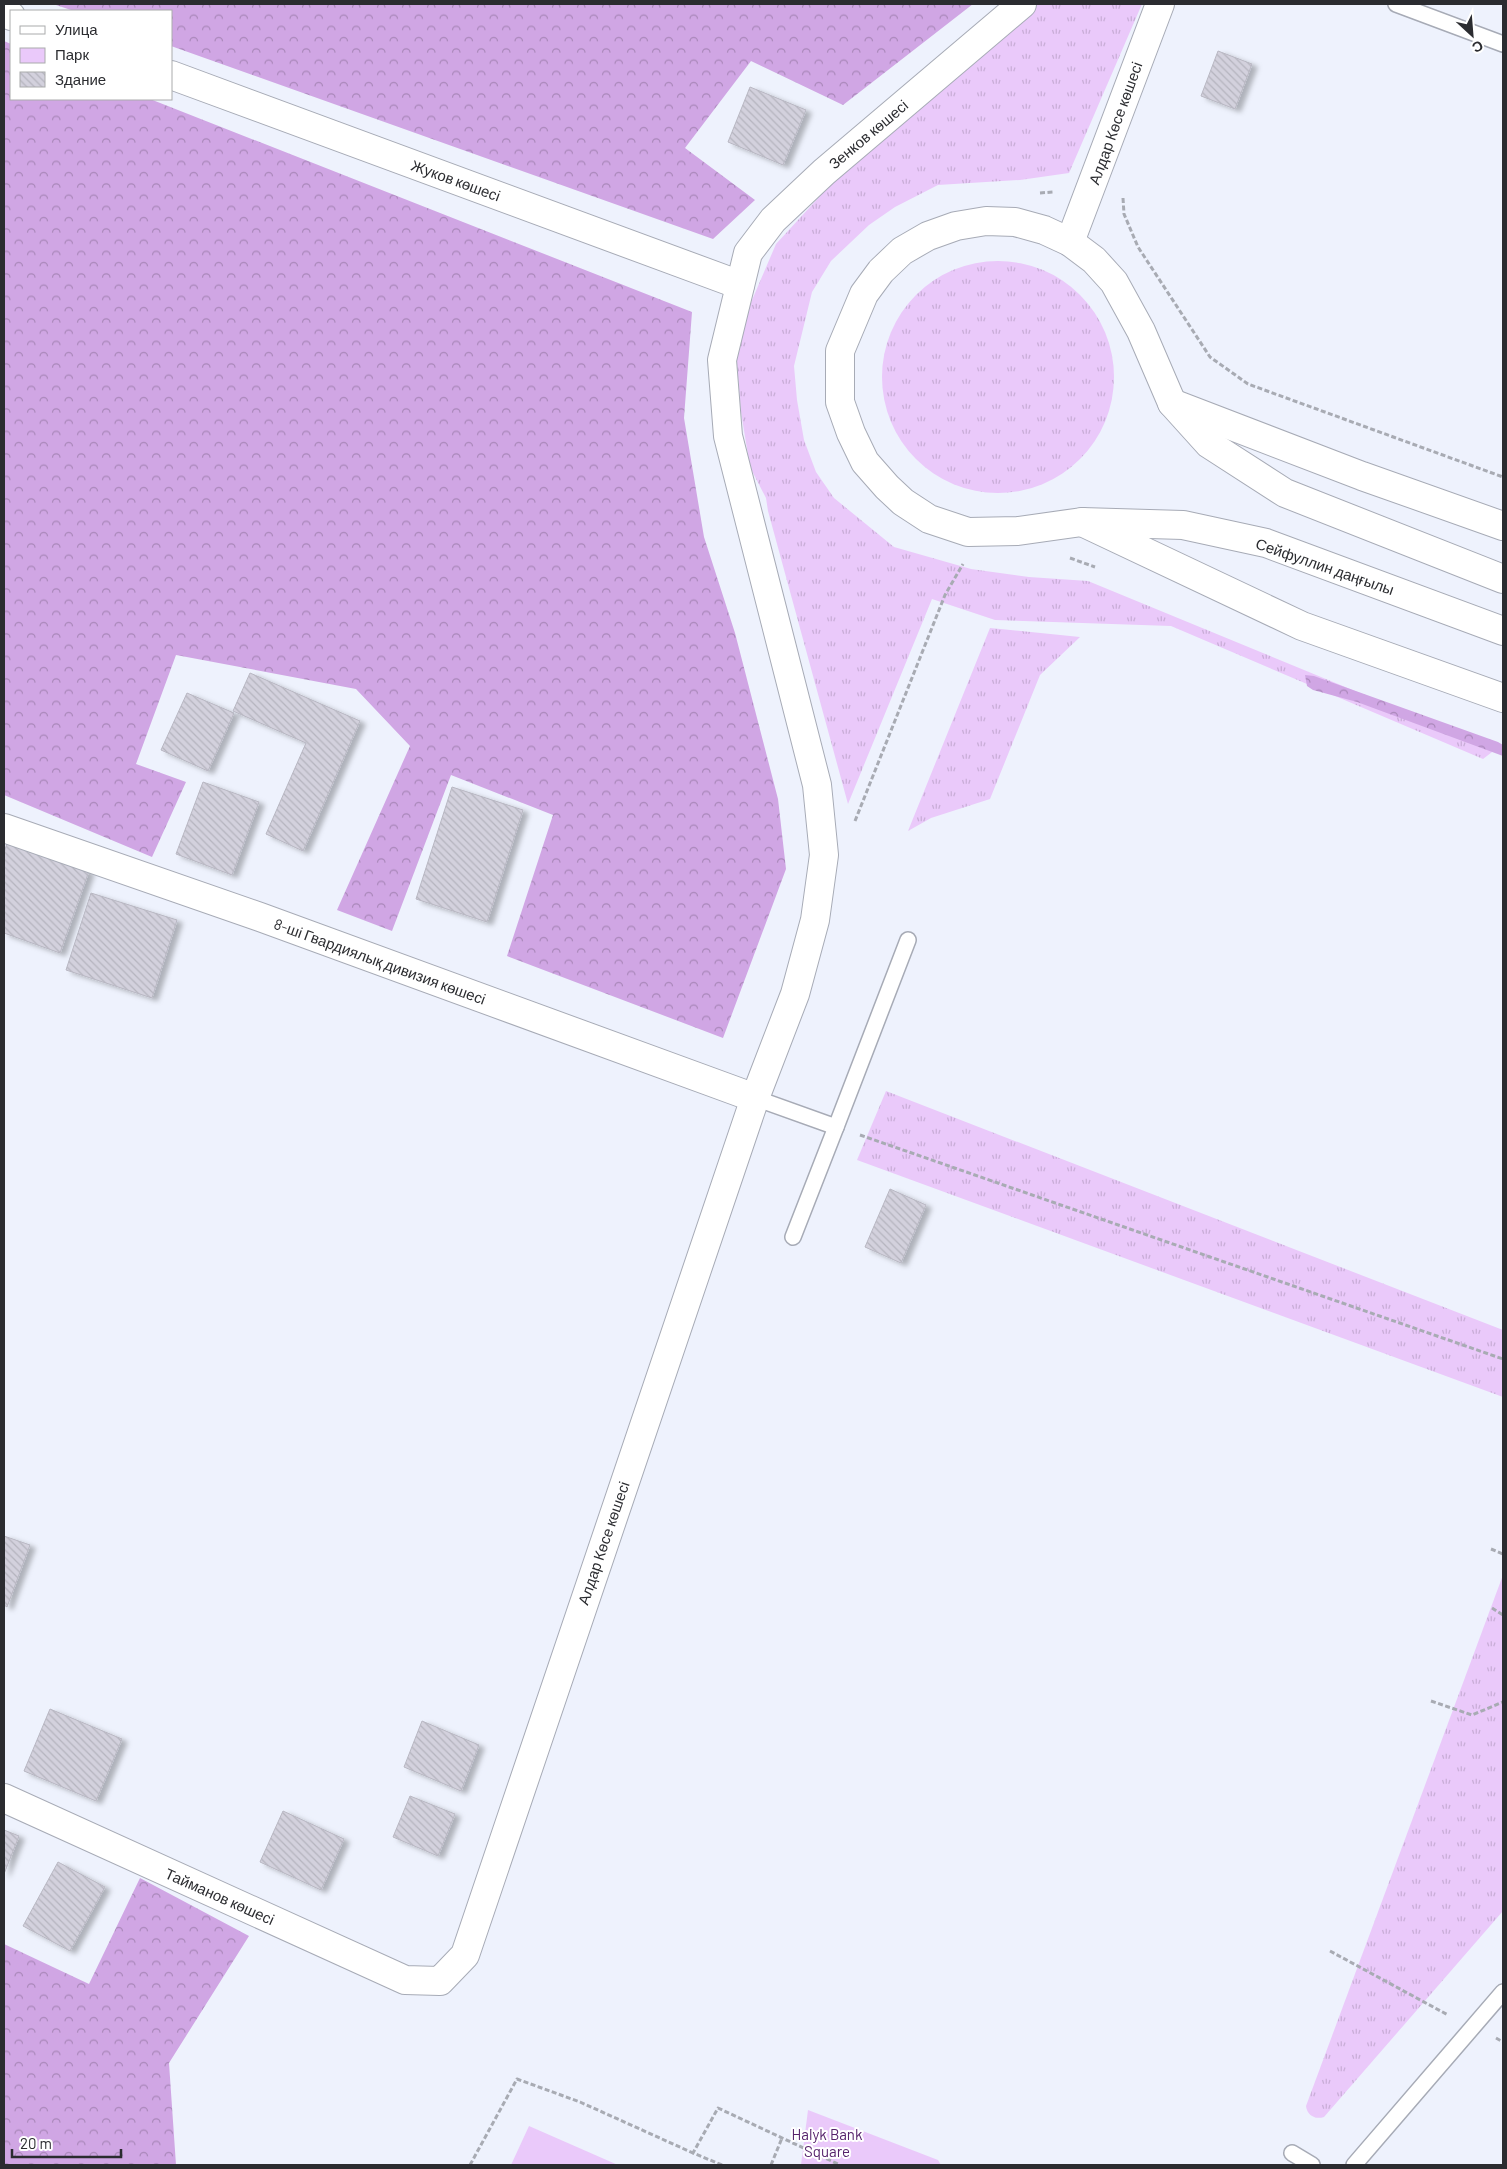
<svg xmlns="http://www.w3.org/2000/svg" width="1507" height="2169" font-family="Barlow,sans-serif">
  <defs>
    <pattern id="grass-tufts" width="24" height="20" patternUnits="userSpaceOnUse" patternTransform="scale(1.25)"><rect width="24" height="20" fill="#eac9fa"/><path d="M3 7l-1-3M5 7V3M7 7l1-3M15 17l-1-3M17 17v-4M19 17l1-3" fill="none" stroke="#c9add7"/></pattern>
    <pattern id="forest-crowns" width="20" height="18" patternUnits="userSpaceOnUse" patternTransform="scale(1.25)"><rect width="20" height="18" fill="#d0a6e4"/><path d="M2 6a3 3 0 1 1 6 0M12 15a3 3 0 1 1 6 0" fill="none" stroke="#a987b9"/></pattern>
    <pattern id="building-back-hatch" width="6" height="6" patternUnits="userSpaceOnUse" patternTransform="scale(1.25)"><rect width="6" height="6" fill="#d3d1dd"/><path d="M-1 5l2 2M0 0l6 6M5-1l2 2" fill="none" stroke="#b5b4be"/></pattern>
    <filter id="shadow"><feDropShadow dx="5.5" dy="3" stdDeviation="2.5" flood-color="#0004"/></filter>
  </defs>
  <rect width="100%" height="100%" fill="#eef2fd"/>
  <g fill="url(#grass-tufts)">
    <path d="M1018,4H1142L1069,173L1020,180L938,185L895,207L869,225L831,261L812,292L794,366L797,400L804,440L816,472L834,498L894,547L971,569L1029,577L1088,581L1496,749L1483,759L1171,626L995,620L932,599L848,804L768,511L766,498L750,467L741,412L735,340L776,244L866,146Z"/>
    <circle cx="998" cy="377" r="116"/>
    <path d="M990,628L1080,637L1040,675L990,799L931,818L908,831Z"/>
    <path d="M886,1091L1503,1330V1397L857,1160Z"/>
    <path d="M1503,1575V1911L1324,2117C1315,2120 1307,2115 1306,2106Z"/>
  </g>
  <g fill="url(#forest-crowns)">
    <path d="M53,4H973L843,105L751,61L685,148L755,200L713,239L171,46V11H74Z"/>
    <path d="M4,41L11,44V99H150L692,312L684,418L704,537L735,633L778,799L786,869L723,1038L507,956L553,815L451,775L392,931L337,910L410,746L356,689L176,655L136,764L186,782L152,857L4,795Z"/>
    <path d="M1305,675L1314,676L1498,742L1503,745V756L1357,702L1313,690L1307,686Z"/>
    <path d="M140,1878L249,1936L169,2063L176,2165H4V1944L89,1984Z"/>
  </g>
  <g fill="#eac9fa">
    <path d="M808,2110L938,2160L941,2165H801Z"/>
    <path d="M529,2126L618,2165H511Z"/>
  </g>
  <g fill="url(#building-back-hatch)" stroke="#b8b7c2" filter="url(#shadow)">
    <path d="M1218,51L1252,64L1235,109L1201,96Z"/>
    <path d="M750,87L806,110L783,165L728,142Z"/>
    <path d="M250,673L360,721L303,851L266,834L306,743L233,711Z"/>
    <path d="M187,693L234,713L208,771L161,750Z"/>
    <path d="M203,782L259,802L232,875L176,854Z"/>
    <path d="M452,787L523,810L487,922L416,899Z"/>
    <path d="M7,843L89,871L60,953L4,933V853Z"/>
    <path d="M91,893L177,920L152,998L66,970Z"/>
    <path d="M890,1189L926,1205L901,1263L865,1247Z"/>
    <path d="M4,1536L30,1545L7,1607L4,1605Z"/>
    <path d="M50,1709L122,1739L96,1801L24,1771Z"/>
    <path d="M422,1721L479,1745L461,1791L404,1767Z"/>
    <path d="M410,1796L455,1814L438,1856L393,1837Z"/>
    <path d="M283,1811L344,1839L321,1890L260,1862Z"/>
    <path d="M4,1830L19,1836L4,1874Z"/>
    <path d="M58,1862L105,1887L70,1951L23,1926Z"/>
  </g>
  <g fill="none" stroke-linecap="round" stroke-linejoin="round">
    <defs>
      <g id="service">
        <path d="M1396,4L1503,44"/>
        <path d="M755,1098L836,1127L793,1237"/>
        <path d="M836,1127L908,940"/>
        <path d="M1292,2153L1312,2165"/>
        <path d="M1354,2165L1503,1992"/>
      </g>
      <g id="minor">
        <path d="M4,13L11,16"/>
        <path d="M171,75L740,285"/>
        <path d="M4,828L260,917L755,1098"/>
        <path d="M4,1798L405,1980L440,1981L465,1955L755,1098L795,994L815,920L824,855L817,785L728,436L722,360L748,253L773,220L824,172L1022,4"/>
      </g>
      <path id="tertiary" d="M1070,242L1160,4"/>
      <path id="secondary" d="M1503,579L1285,493L1209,444L1172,403L1141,331L1114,282L1094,260L1070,242L1044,230L1015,222L986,221L956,226L928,236L902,251L881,271L864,294L840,351V402L851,433L865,462L887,487L903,502L929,519L968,532L1018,531L1082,522L1183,525L1266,543L1503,631"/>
      <g id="primary">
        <path d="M1172,403L1362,476L1503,526"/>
        <path d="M1082,522L1302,626L1503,698"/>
      </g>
    </defs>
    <use href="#service" stroke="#a7abb6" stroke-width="18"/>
    <use href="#minor" stroke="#a7abb6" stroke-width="30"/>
    <use href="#tertiary" stroke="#a7abb6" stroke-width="30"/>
    <use href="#secondary" stroke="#a7abb6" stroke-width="30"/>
    <use href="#primary" stroke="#a7abb6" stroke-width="30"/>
    <g stroke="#a8abb3" stroke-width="3" stroke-dasharray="5 2.5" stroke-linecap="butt">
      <path d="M1040,193L1053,192"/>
      <path d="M1123,198L1124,214L1138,247L1210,357L1248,384L1503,477"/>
      <path d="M1070,558L1095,567"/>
      <path d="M855,821L945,595L963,564"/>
      <path d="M860,1135L1503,1359"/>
      <path d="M1491,1549L1503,1554"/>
      <path d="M1492,1608L1503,1615"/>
      <path d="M1431,1701L1472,1715L1503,1702"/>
      <path d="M1330,1951L1448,2015"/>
      <path d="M1496,2038L1503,2042"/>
      <path d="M470,2165L517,2079L580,2102L693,2153"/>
      <path d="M722,2165L693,2153L718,2108L840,2165"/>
      <path d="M771,2165L782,2138"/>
    </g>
    <use href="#service" stroke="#fff" stroke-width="15"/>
    <use href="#minor" stroke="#fff" stroke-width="28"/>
    <use href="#tertiary" stroke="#fff" stroke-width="28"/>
    <use href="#secondary" stroke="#fff" stroke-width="28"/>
    <use href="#primary" stroke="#fff" stroke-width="28"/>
  </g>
  <g text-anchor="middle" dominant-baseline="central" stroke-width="4" stroke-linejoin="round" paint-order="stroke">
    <g font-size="15" fill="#2b2c30" stroke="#fff">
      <text transform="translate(1115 123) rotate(-70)">Алдар Көсе көшесі</text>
      <text transform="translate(868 134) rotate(-40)">Зенков көшесі</text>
      <text transform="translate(456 180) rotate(20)">Жуков көшесі</text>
      <text transform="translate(1325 566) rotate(19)">Сейфуллин даңғылы</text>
      <text transform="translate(380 961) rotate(20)">8-ші Гвардиялық дивизия көшесі</text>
      <text transform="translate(603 1543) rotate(-71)">Алдар Көсе көшесі</text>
      <text transform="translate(220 1896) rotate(24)">Тайманов көшесі</text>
    </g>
    <g font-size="15" fill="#56226b" stroke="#fff">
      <text x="827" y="2134">Halyk Bank<tspan x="827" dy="17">Square</tspan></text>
    </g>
  </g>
  <rect width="1507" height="2169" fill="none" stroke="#2b2c30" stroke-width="10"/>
  <rect x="10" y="10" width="162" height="90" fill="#ffffff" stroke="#aaabac"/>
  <rect x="20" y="26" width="25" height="8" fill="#ffffff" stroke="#aaabac"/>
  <text x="55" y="35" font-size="15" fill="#2b2c30">Улица</text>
  <rect x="20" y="48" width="25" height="15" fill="#eac9fa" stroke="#aaabac"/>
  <text x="55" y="60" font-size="15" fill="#2b2c30">Парк</text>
  <rect x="20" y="72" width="25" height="15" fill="url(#building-back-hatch)" stroke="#aaabac"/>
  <text x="55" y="85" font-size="15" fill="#2b2c30">Здание</text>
  <g transform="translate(1472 35) rotate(154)" stroke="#ffffff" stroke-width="4" paint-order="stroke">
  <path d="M0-4L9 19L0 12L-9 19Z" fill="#2b2c30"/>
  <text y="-8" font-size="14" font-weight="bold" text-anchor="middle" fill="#2b2c30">С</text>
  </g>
  <path d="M12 2149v8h109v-8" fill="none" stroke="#2b2c30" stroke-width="2.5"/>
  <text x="20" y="2149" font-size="15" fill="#2b2c30" stroke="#ffffff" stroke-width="4" paint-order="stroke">20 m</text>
</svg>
